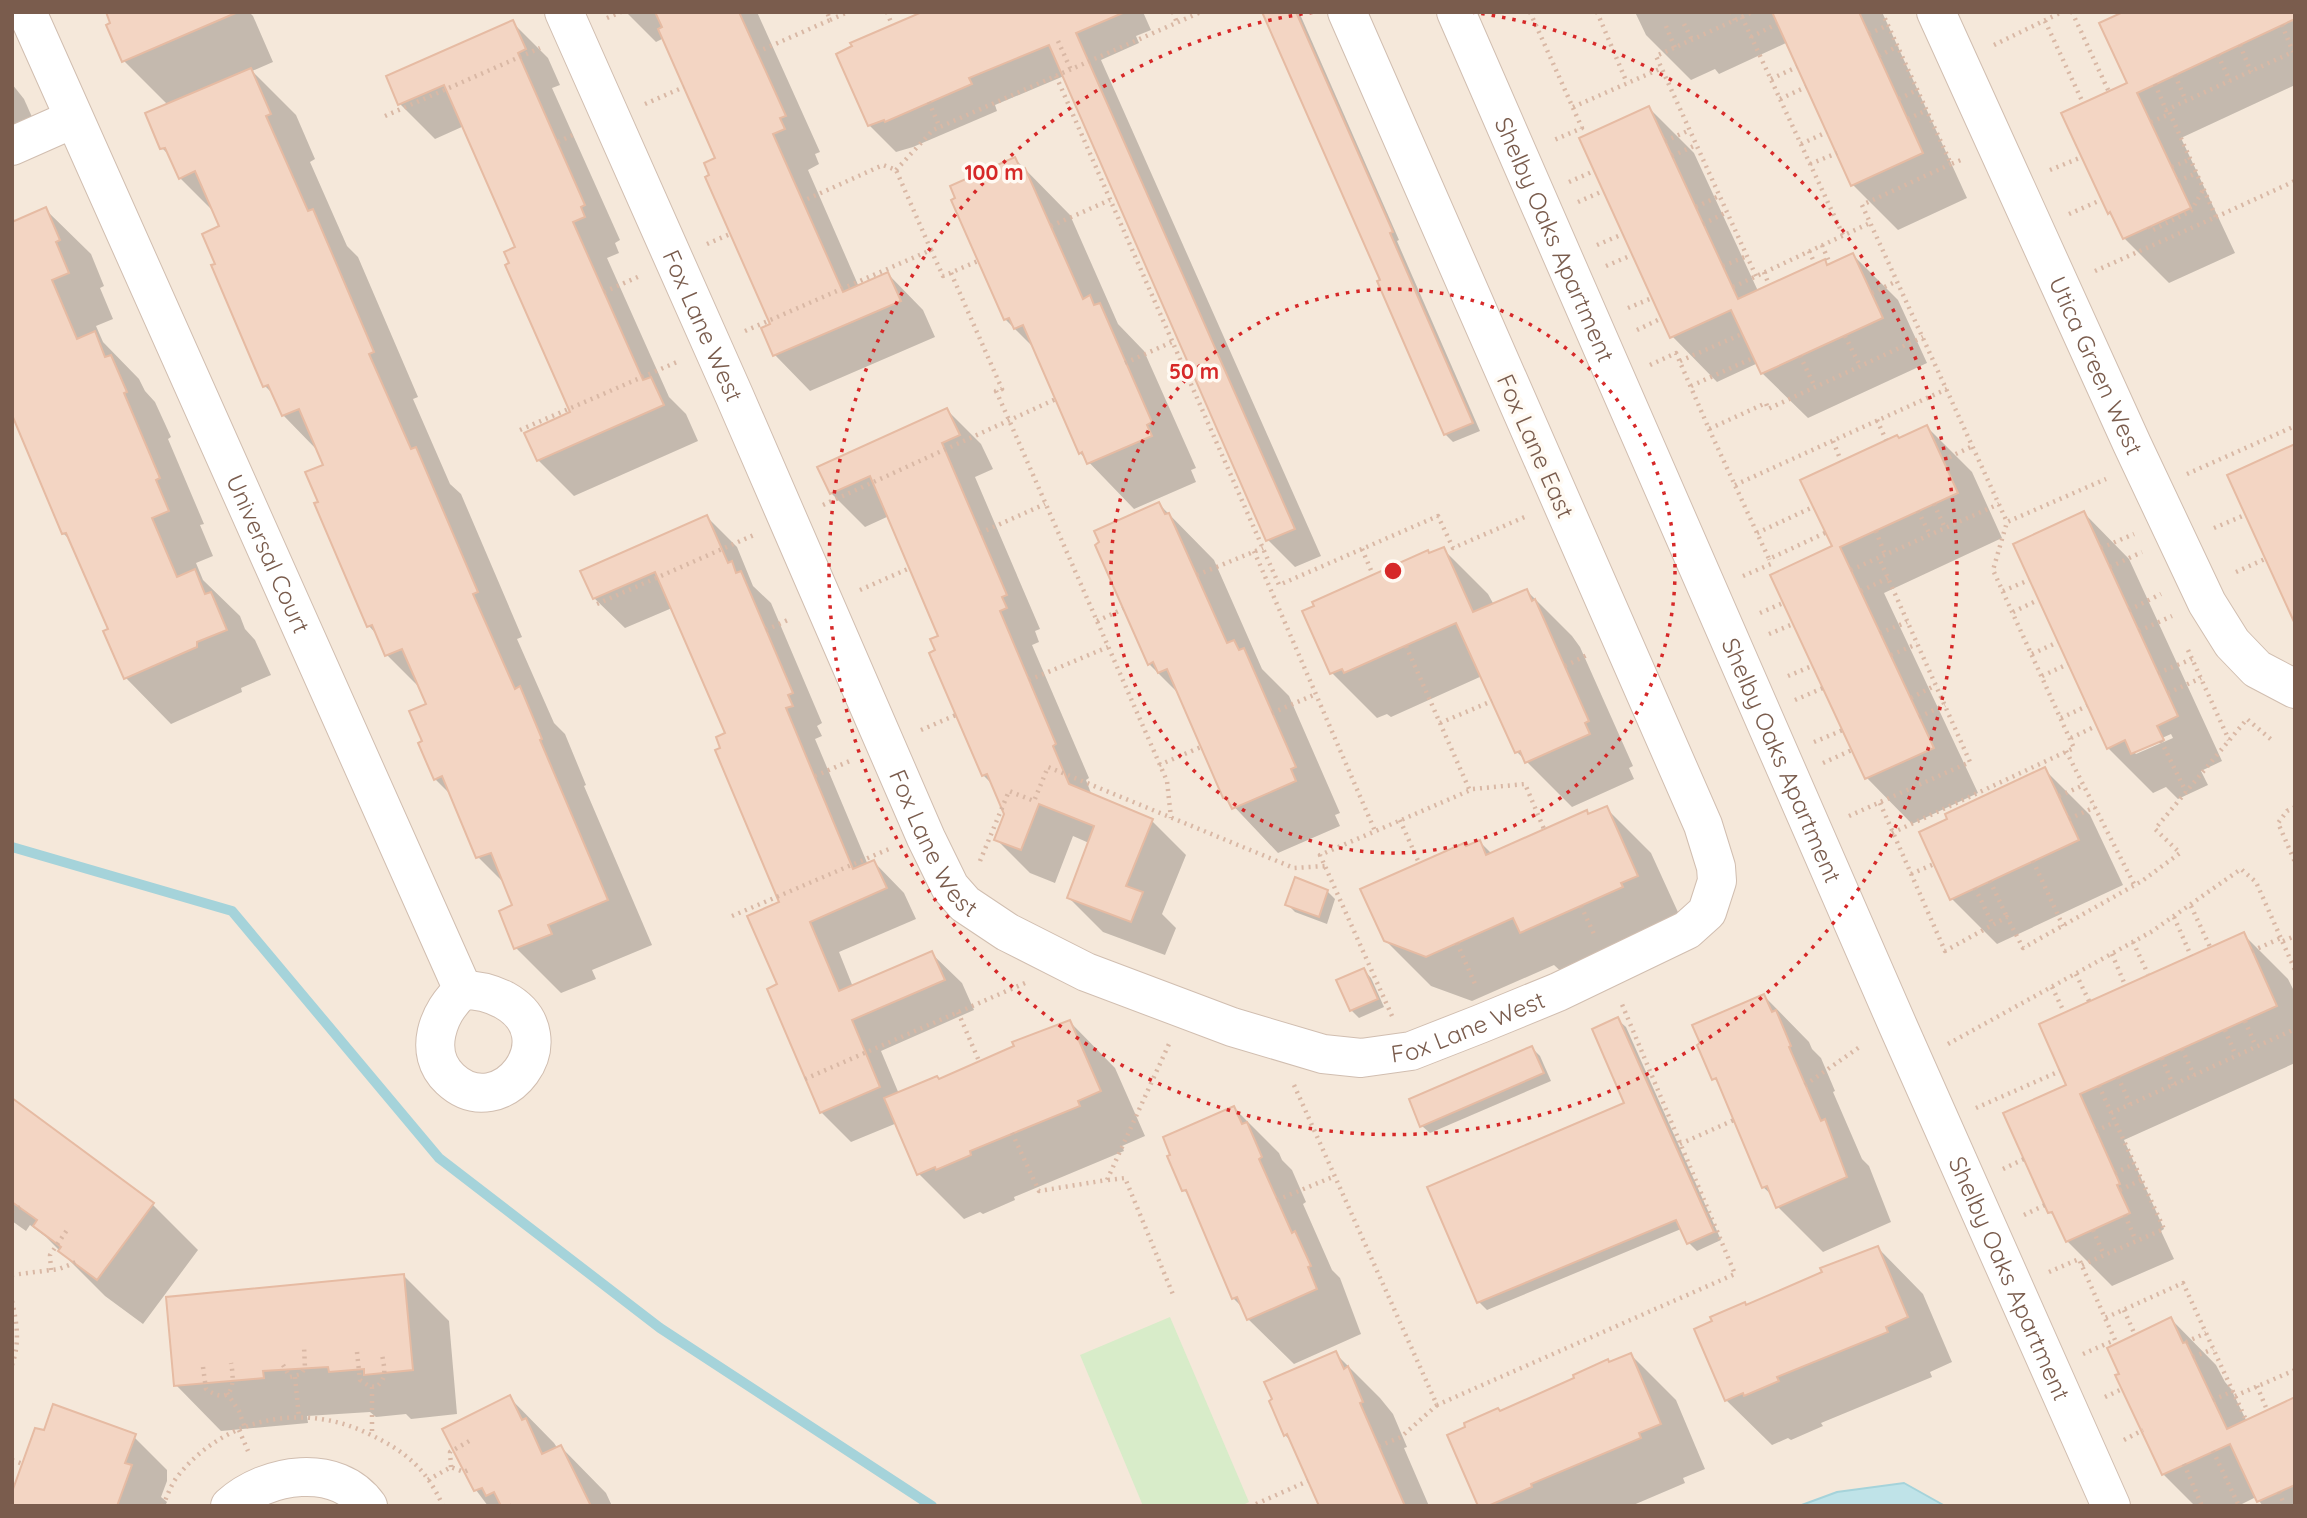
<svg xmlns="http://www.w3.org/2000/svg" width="2307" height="1518" font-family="Quicksand,sans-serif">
  <rect width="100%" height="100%" fill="#fdf6ec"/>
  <rect fill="#f5e8da" x="12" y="12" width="2283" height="1494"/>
  <path fill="#d8ecc9" d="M1170,1317L1249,1502L1241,1506H1143L1080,1355Z"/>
  <path fill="#bfe3e8" stroke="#a5d3da" stroke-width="2" d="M1904,1483L1945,1506H1799L1837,1492Z"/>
  <g fill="#0003" fill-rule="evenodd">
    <path d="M108,12H249L253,16L273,62L252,71L296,115L315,159L310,162L347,246L358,257L418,397L413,399L450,484L461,494L522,637L517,639L554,723L565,734L586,785L584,786L652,945L592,970L596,979L561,993L516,948L515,906L507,886L478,857L451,795L435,779L424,742L428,705L422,690L387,655L378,636L369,626L320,503L325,466L318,451L283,415L275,396L265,386L213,266L217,265L222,227L215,213L180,178L172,158L162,148L168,105L124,61Z"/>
    <path d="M626,12H757L820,152L815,154L819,164L808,170L859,287L888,274L923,310L935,337L810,391L775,355L772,325L711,176L718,158L664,38L656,42Z"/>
    <path d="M930,12H1143L1151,30L1136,36L1139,43L1101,60L1321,556L1295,567L1268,540L1064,76L995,105L997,111L913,147L896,152L869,125Z"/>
    <path d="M1264,12H1299L1399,240L1397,241L1480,431L1453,442L1445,434L1382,281Z"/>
    <path d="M1635,12H1882L1967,198L1898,230L1853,185L1788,42L1719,74L1715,69L1691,80L1646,35Z"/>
    <path d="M2295,12V85L2181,138L2235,253L2169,283L2124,238L2115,219L2109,213L2063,114Z"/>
    <path d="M513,23L548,58L560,85L552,88L620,240L615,243L619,253L607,258L669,397L686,414L698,441L574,496L538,460L572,413L511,264L518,247L464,126L435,139L400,104Z"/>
    <path d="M12,84L24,99L40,135L12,147Z"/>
    <path d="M1649,108L1694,153L1758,291L1824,261L1829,266L1853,255L1898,300L1927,363L1808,418L1762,373L1758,363L1717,382L1672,336Z"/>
    <path d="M1015,159L1070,215L1118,324L1144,351L1196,468L1191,470L1196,482L1134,509L1080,453L1035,349L1005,319Z"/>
    <path d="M45,209L91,254L104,286L100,288L113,319L96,326L103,342L139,379L145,391L155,402L171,437L168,439L204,524L200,525L213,556L196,563L203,580L240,616L245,629L255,640L271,675L241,688L242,692L171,724L126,678L111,630L73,543L63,533L12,411V217L16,222Z"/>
    <path d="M947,410L981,444L993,469L975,477L1040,629L1035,631L1039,642L1032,645L1089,778L1086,780L1092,796L1152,821L1186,855L1162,914L1176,928L1165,955L1103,932L1069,898L1089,843L1073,836L1055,883L1030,873L996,839L1006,814L994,786L983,775L937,651L941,636L889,516L865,527L831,493Z"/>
    <path d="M1927,427L1972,472L2002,538L1884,593L1978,793L1912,824L1867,778L1773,576L1834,547L1899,439Z"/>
    <path d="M1159,504L1214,560L1262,669L1289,696L1340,813L1335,815L1340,826L1278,853L1225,797L1180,695L1149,664Z"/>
    <path d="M2084,513L2129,559L2222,761L2201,771L2208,785L2178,799L2166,787L2153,793L2108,748ZM2171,734L2173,738L2136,754L2133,751Z"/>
    <path d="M707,517L737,547L753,586L771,603L822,723L817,726L822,736L815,739L868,865L874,862L904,893L916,919L839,952L853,987L931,953L962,983L974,1010L881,1051L899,1094L939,1080L1070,1022L1115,1068L1145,1136L1122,1146L1124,1151L1014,1197L1015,1200L983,1214L980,1212L964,1219L919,1174L897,1123L851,1142L821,1112L782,903L723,749L727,734L672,608L625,628L594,598Z"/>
    <path d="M1443,549L1488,594L1494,605L1527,591L1572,636L1580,647L1633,766L1629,768L1634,779L1572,807L1517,752L1482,676L1391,717L1387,714L1377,718L1332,673L1430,555Z"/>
    <path d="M2045,770L2090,815L2123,885L1997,944L1952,899Z"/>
    <path d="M1606,808L1651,853L1682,921L1567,977L1554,965L1472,1001L1431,986L1385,940L1466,848L1480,842L1492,854L1587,812L1590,815Z"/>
    <path d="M1327,891L1335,899L1327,924L1295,912L1287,904Z"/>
    <path d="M2243,934L2288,979L2295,993V1063L2124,1140L2164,1229L2161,1231L2174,1259L2112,1286L2067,1241L2058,1220L2050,1212L2068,1085Z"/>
    <path d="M1364,970L1371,978L1384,1007L1359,1018L1351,1010Z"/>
    <path d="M1764,996L1809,1042L1812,1049L1821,1058L1835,1091L1833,1092L1862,1159L1869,1166L1891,1222L1823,1252L1778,1207L1774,1197L1763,1187L1721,1086L1714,1078Z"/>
    <path d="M1618,1020L1626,1027L1721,1240L1697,1251L1689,1243L1681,1229L1487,1310L1479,1302L1627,1104Z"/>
    <path d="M1532,1048L1540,1056L1551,1081L1430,1133L1422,1126Z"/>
    <path d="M12,1100L153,1205L198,1250L143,1324L105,1296L46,1237L30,1225L26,1231L12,1221Z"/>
    <path d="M1234,1108L1279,1153L1282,1160L1292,1170L1306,1202L1303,1204L1332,1270L1340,1278L1361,1334L1294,1364L1248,1319L1244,1309L1233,1298L1191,1197L1184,1190Z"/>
    <path d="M1878,1248L1923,1294L1952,1362L1930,1372L1932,1377L1821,1423L1823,1426L1791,1440L1788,1438L1772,1445L1726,1400L1745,1304L1747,1306Z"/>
    <path d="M404,1276L449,1321L457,1414L411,1419L406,1414L376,1417L370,1412L307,1416L308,1423L221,1431L176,1385Z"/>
    <path d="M2171,1319L2216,1365L2225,1382L2231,1389L2247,1422L2295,1399V1506H2263L2256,1497L2238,1506H2195L2163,1474Z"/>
    <path d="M1335,1353L1380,1398L1393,1414L1407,1447L1404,1448L1429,1506H1320L1292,1442L1285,1435Z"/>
    <path d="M1631,1355L1676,1400L1705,1469L1683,1478L1685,1483L1631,1506H1480L1500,1412Z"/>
    <path d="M509,1397L554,1443L558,1449L561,1447L606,1493L612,1506H488L476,1490Z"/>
    <path d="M131,1434L167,1470V1481L161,1497L167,1502L165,1506H12Z"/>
  </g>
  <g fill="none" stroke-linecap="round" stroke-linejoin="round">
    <path stroke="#a5d3da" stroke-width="10" d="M12,847L232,911L439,1158L660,1328L932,1506"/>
  </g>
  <g fill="#f3d5c3" stroke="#e6bba3" stroke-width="2">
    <path d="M106,12H238L122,62L106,25L110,23Z"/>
    <path d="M655,12H739L786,116L780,118L785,129L773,134L843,292L888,272L901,301L773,356L761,328L770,324L705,177L709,175L704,163L715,158L658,29L662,27Z"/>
    <path d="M922,12H1125L1076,33L1295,529L1266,541L1049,45L969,78L972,84L885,122L884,120L868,126L836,54L852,46L850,43Z"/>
    <path d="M1262,12H1296L1393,232L1390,233L1473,423L1444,435L1377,281L1380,280Z"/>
    <path d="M1772,12H1859L1923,153L1851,186Z"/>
    <path d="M2123,12H2295V19L2137,93L2191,208L2123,239L2110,212L2108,214L2061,113L2127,83L2099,23Z"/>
    <path d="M513,20L526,49L518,53L585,205L581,207L585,217L573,222L643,380L651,377L664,405L537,461L524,433L570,412L505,265L509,263L504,252L515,247L444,85L398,105L386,76Z"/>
    <path d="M251,68L271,114L266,116L308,211L313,209L374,352L369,354L411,449L416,447L478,592L473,594L515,689L520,686L542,739L540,740L608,900L548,925L552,934L514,949L499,911L512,905L491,853L476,858L442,776L434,780L418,743L422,741L409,711L426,704L402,649L385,656L372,625L367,627L314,503L318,502L305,472L323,465L299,409L282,416L268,385L263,387L211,265L215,264L202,234L219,226L195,171L179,179L165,148L160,149L145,113Z"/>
    <path d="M1649,106L1738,299L1825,259L1827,265L1853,253L1883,318L1761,374L1731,310L1670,338L1579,138Z"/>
    <path d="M1015,157L1021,170L1025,168L1083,299L1090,295L1094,305L1100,303L1152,422L1147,425L1152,436L1087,464L1082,452L1079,454L1023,325L1014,329L1009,318L1004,320L951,200L955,198L950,186Z"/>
    <path d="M46,207L60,240L56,242L69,273L52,280L77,339L95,331L105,357L111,355L127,392L124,393L160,478L156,480L169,511L152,518L177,577L195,569L205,594L211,592L227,630L197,642V647L124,679L103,631L108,629L66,533L62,534L12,415V222Z"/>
    <path d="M947,408L960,435L942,443L1007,595L1002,597L1007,608L1000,611L1056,744L1053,746L1069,784L1153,819L1126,886L1143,892L1131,922L1067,898L1094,826L1039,804L1021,850L994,840L1004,814L987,774L982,776L929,653L935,650L930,639L938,636L870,476L830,494L817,467Z"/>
    <path d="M1927,425L1958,493L1840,547L1934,748L1865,779L1770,575L1832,546L1800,480L1897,435L1899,438Z"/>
    <path d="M2295,444V624L2227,475Z"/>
    <path d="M1159,502L1165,514L1169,513L1227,643L1234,640L1239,650L1244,648L1296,767L1291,769L1296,781L1232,809L1226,797L1223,798L1167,669L1158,673L1153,662L1148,665L1095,545L1099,542L1094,531Z"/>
    <path d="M2084,511L2178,716L2157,726L2164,740L2131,754L2125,740L2107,749L2013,544Z"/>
    <path d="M707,515L728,563L732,561L736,573L741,571L793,693L788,695L793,706L786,708L853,869L874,860L887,888L810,922L839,991L932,951L945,980L852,1020L880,1087L820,1113L767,989L777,984L747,916L779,902L715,750L720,748L716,737L725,733L655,572L593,599L580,571Z"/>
    <path d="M1444,547L1473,612L1527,589L1532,601L1535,599L1589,721L1585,723L1590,734L1525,763L1520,751L1515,753L1456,623L1344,673L1342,669L1330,674L1302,611L1314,606L1312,602L1428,550L1429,553Z"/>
    <path d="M2045,767L2079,840L1950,900L1919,832L1947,819L1945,814Z"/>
    <path d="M1607,806L1638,876L1621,883L1623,887L1520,933L1513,918L1426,957L1384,941L1360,889L1464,843L1466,846L1480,840L1486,855L1587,810L1588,814Z"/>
    <path d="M1295,877L1328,890L1319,917L1285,905Z"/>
    <path d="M2244,932L2277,1006L2080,1094L2120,1184L2117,1185L2130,1213L2066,1242L2052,1212L2048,1213L2003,1113L2066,1085L2039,1024Z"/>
    <path d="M1364,968L1378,999L1350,1011L1336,980Z"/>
    <path d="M1764,994L1772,1012L1776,1010L1791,1046L1789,1047L1821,1121L1825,1119L1847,1177L1776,1208L1767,1186L1762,1188L1716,1078L1712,1080L1697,1045L1700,1043L1692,1025Z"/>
    <path d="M1618,1017L1714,1232L1687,1244L1676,1220L1477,1303L1427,1187L1624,1103L1592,1029Z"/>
    <path d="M1070,1020L1101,1091L1078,1101L1080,1106L970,1151L971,1155L936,1170L935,1167L917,1175L884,1098L937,1076L939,1079L1014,1046L1012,1042Z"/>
    <path d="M1532,1046L1544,1073L1420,1127L1409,1099Z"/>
    <path d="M12,1098L154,1203L97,1280L58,1251L61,1247L33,1226L37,1220L12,1202Z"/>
    <path d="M1234,1106L1242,1124L1247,1122L1262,1157L1259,1159L1292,1233L1295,1231L1311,1266L1308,1267L1317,1289L1247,1320L1237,1297L1232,1299L1186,1190L1182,1191L1167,1156L1170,1155L1163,1137Z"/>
    <path d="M1878,1246L1908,1317L1886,1327L1888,1332L1777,1377L1779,1381L1744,1396L1743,1393L1725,1401L1694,1329L1712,1321L1710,1317L1745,1302L1746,1305L1822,1272L1820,1268Z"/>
    <path d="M404,1274L413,1370L364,1375V1369L329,1372L328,1367L263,1371L264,1378L174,1386L166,1297Z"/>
    <path d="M2171,1317L2183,1343L2186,1342L2227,1429L2295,1397V1485L2257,1502L2230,1444L2162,1475L2115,1375L2119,1374L2107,1348Z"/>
    <path d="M1336,1351L1344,1369L1348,1366L1363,1402L1360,1403L1405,1506H1319L1287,1434L1284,1436L1269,1401L1272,1399L1264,1382Z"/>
    <path d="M1631,1353L1661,1424L1639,1433L1641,1438L1531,1484L1532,1487L1488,1506H1478L1447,1435L1465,1427L1464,1423L1498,1408L1500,1411L1574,1378L1573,1375L1608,1359L1609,1362Z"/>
    <path d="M510,1395L522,1420L526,1418L542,1454L561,1445L591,1506H501L494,1492L486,1496L482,1488L474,1491L442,1429Z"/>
    <path d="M53,1404L136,1434L125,1463L132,1465L117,1506H12V1492L35,1428L44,1430Z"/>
  </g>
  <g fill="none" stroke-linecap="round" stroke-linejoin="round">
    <defs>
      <g id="street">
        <path id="s1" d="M27,12L463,990"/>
        <path id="s2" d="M564,12L734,395L926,838L950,887L965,904L1007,932L1086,972L1232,1027L1323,1054L1361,1058L1411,1051L1480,1024L1558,992L1687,930L1707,912L1717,881L1716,867L1703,825L1347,12"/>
        <path id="s3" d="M1456,12L1898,1026L2111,1506"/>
        <path id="s4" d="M1936,12L2132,444L2207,603L2232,643L2257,669L2295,689"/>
        <path d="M12,146L73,119"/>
        <path d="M463,990C479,990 490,993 504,1000C571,1037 501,1127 450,1079C422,1053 438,1011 463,990Z"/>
        <path d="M230,1506C266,1473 337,1462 368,1506"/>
      </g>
    </defs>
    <use href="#street" stroke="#d1beb0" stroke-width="40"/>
    <g stroke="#d9b8a5" stroke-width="4.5" stroke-dasharray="2 5" stroke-linecap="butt">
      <path d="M887,12L892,25"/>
      <path d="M1173,12L1177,23"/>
      <path d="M1530,12L1582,128L1554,140"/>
      <path d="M1597,12L1627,83"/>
      <path d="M1731,12L1735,20"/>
      <path d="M1882,12L1951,164L1961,160"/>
      <path d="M2072,12L2109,92"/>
      <path d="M2121,12V13"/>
      <path d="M1742,17L1752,12"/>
      <path d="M607,18L621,12"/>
      <path d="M830,20L848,12"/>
      <path d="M2045,21L2083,103"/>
      <path d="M1684,24L1692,40"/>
      <path d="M2282,25L2293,52"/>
      <path d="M1666,26L1675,48"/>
      <path d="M1869,34L1888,25"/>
      <path d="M1751,37L1777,24"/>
      <path d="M1058,41L1071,70"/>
      <path d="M1994,45L2062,12"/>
      <path d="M2240,45L2251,72"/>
      <path d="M757,52L830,20L827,12"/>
      <path d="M2218,55L2230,81"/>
      <path d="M1879,56L1898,46"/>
      <path d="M2175,75L2186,101"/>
      <path d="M1056,76L1279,585L1438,516L1453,548L1527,516"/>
      <path d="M1771,79L1797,67"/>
      <path d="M2155,84L2166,110L2295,51"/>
      <path d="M1780,99L1806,87"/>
      <path d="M1899,99L1917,90"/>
      <path d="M929,102L940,128"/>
      <path d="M645,104L684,87"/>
      <path d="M1573,107L1662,68"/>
      <path d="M385,116L540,48"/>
      <path d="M1908,119L1927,110"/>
      <path d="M2151,122L2170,114"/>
      <path d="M1665,141L1690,130"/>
      <path d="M558,142L577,133"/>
      <path d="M1801,144L1827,132"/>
      <path d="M1672,156L1696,145"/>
      <path d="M1810,164L1837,153"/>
      <path d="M1951,164L1862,205L2007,522L2106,479"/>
      <path d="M2172,167L2191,159"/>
      <path d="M896,170L933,130L1201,12"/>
      <path d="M2050,170L2082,157"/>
      <path d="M2178,181L2197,173"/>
      <path d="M1569,182L1594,171"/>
      <path d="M1578,202L1603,191"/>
      <path d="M1696,207L1719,196"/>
      <path d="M2069,214L2101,200"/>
      <path d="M2216,217L2295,181"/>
      <path d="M1703,224L1727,212"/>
      <path d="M1051,226L1110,200"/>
      <path d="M2149,227L2151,231L2191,211L2203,190"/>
      <path d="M707,244L730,234"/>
      <path d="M1597,245L1623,234"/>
      <path d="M1822,245L1830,264"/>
      <path d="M931,250L943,276L978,261"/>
      <path d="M1809,251L1815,264"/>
      <path d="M1606,266L1632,255"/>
      <path d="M1723,266L1747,256"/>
      <path d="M2095,271L2216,217L2168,109"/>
      <path d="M1764,272L1769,285"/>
      <path d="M951,273L1002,389L996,391L1009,420L1167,781L1171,818"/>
      <path d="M1756,276L1656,56L1742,17L1843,235"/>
      <path d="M1733,287L1870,223"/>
      <path d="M604,292L640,276"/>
      <path d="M1872,293L1897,281"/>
      <path d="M1628,308L1652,298"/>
      <path d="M1637,330L1662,318"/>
      <path d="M745,331L931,250L896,170L883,165L803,201"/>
      <path d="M1845,336L1860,366"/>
      <path d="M1800,356L1815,387"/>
      <path d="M1680,361L1742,334"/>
      <path d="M1125,363L1172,342"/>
      <path d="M1650,365L1676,353L1709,429L1766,403L1768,409L1923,337"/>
      <path d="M1691,386L1753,358"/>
      <path d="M1877,420L1886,440"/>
      <path d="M1709,429L1769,559L1825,533"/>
      <path d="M520,430L677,362"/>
      <path d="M1833,441L1841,461"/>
      <path d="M1943,460L1973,446"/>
      <path d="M2187,474L2295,426"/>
      <path d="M1735,485L1947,389"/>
      <path d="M1934,504L1945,528"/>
      <path d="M823,505L1056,399"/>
      <path d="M1918,511L1930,535"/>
      <path d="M2214,528L2245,515"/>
      <path d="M1876,531L1885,555"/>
      <path d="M980,533L1045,504"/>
      <path d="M1757,533L1813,507"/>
      <path d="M2101,548L2134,534"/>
      <path d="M1362,549L1373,575"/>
      <path d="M1254,551L1375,831"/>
      <path d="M2110,567L2142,552"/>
      <path d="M1851,570L1999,504"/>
      <path d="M2236,572L2265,559"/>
      <path d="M1197,575L1263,548"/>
      <path d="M1743,576L1771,564L1769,559"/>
      <path d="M860,590L910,568"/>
      <path d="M1861,591L1888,578"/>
      <path d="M2003,591L2029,580"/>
      <path d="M597,604L754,535"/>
      <path d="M2129,610L2161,594"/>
      <path d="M2013,612L2038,600"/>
      <path d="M1760,613L1783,603"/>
      <path d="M1097,621L1123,609"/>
      <path d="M766,630L790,619"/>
      <path d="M2139,631L2172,616"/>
      <path d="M1880,633L1907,622"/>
      <path d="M1769,634L1793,624"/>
      <path d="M1406,646L1470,791"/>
      <path d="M2188,650L2229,740"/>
      <path d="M2032,654L2058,642"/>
      <path d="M1891,655L1917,644"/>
      <path d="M1565,666L1589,654"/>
      <path d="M2158,673L2192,659"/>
      <path d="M1788,676L1812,666"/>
      <path d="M2042,676L2068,664"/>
      <path d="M1029,680L1108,647"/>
      <path d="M2168,693L2201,678"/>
      <path d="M1911,698L1936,685"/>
      <path d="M1795,700L1823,688"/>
      <path d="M1272,713L1316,694"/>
      <path d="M1919,717L1945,705"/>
      <path d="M2061,718L2087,706"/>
      <path d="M1440,723L1492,701"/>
      <path d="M921,730L956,715"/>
      <path d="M2071,738L2096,726"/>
      <path d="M2161,741L2186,792"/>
      <path d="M1814,742L1843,730"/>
      <path d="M2066,751L2135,886"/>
      <path d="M1823,763L1852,750"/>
      <path d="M1159,765L1201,747"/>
      <path d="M815,776L852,760"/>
      <path d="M2059,796L2084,785"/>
      <path d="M1880,803L1945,951L2007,917L2023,948L2142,881L2180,853L2155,829L2247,719L2274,742"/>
      <path d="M2295,807L2287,811L2278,823L2295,862"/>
      <path d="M1849,816L1970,762L1879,558"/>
      <path d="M2069,819L2095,807"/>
      <path d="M1400,820L1419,863"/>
      <path d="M1892,833L2074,748L1993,570L2007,522"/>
      <path d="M980,861L1009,791L1034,801L1048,767L1294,868L1325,866"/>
      <path d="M2033,861L2063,926"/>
      <path d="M1911,874L1934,864"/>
      <path d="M1990,881L2007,917"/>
      <path d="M1975,888L1993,925"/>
      <path d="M1581,906L1594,934"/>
      <path d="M2191,906L2210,947"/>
      <path d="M732,916L889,849"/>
      <path d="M2174,917L2191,956"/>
      <path d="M2283,941L2295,936"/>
      <path d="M2133,942L2148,974"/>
      <path d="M1457,943L1475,984"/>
      <path d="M2252,951L2281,938"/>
      <path d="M2112,954L2125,985"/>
      <path d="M2076,974L2089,1001"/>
      <path d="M2052,987L2064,1012"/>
      <path d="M958,1012L979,1061"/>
      <path d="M1392,1016L1320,855L1473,789L1525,784L1544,829"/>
      <path d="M2245,1021L2256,1047"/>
      <path d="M2225,1030L2236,1056"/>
      <path d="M1948,1044L2151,932L2241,869L2256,882L2295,970"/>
      <path d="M2182,1049L2194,1075"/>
      <path d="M2162,1058L2173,1085"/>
      <path d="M2118,1077L2130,1104"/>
      <path d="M805,1079L1025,983"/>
      <path d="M1294,1085L1437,1405L1735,1274L1621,1002"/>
      <path d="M1805,1085L1861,1046"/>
      <path d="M1976,1108L2060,1071"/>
      <path d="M2111,1113L2295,1029"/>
      <path d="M2096,1131L2115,1122"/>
      <path d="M1012,1133L1039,1191L1107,1180L1169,1044"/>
      <path d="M1680,1144L1734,1120"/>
      <path d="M2003,1169L2024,1159"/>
      <path d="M2115,1173L2134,1164"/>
      <path d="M1108,1180L1125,1178L1174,1297"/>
      <path d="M2120,1190L2141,1180"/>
      <path d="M1277,1200L1335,1176"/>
      <path d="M12,1211L23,1206"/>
      <path d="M2024,1215L2045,1205"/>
      <path d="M2125,1215L2136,1241"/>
      <path d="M2093,1230L2104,1255"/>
      <path d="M2082,1265L2164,1229L2099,1086"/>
      <path d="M51,1270L50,1255L67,1230"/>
      <path d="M2049,1272L2079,1259L2105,1318L2183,1283L2246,1420"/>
      <path d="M12,1275L59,1269L79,1261"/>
      <path d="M12,1301C17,1324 20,1342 12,1365"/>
      <path d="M2124,1310L2135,1335"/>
      <path d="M2186,1342L2206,1333"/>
      <path d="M357,1352L360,1380L369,1386L376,1387C388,1378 384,1367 382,1354"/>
      <path d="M2083,1354L2115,1340L2105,1318"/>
      <path d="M2193,1357L2213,1349"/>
      <path d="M283,1365L290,1377L301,1374L305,1368L304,1346"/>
      <path d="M203,1367L206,1389C233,1408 235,1383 231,1363"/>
      <path d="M295,1377L299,1417"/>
      <path d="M2257,1386L2267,1410"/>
      <path d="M372,1387V1435"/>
      <path d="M227,1393L239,1411L245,1428"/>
      <path d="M2235,1396L2295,1370"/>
      <path d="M2105,1397L2122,1389"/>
      <path d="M2213,1400L2233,1391"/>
      <path d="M239,1430L248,1451"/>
      <path d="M2124,1440L2143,1430"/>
      <path d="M1379,1446L1401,1437L1437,1405"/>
      <path d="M2213,1451L2239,1506"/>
      <path d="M12,1460L23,1464"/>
      <path d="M2184,1464L2202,1506"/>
      <path d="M451,1467L450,1452L471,1440"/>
      <path d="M428,1480L451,1467L464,1472L468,1470"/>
      <path d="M2279,1492L2285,1506"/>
      <path d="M1256,1504L1308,1481"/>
      <path d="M163,1506C167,1496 171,1485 177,1477C223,1418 302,1401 369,1434C405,1451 426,1468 443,1506"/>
      <path d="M511,1506L512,1505"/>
    </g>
    <use href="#street" stroke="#fff" stroke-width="38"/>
  </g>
  <g fill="none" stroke="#d62828" stroke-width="3.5" stroke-dasharray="3.5 7">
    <circle cx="1393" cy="571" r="282"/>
    <path d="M1471 12A564 564 0 1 1 1315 12"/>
  </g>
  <g text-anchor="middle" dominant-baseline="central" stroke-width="7" stroke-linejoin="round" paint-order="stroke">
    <g font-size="24" fill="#7a5c4d" stroke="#fffaf3">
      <text stroke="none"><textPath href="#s3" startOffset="248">Shelby Oaks Apartment</textPath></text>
      <text stroke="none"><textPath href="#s2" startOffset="343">Fox Lane West</textPath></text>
      <text stroke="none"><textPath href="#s4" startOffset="388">Utica Green West</textPath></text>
      <text transform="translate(1536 446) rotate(66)">Fox Lane East</text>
      <text stroke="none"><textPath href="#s1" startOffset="593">Universal Court</textPath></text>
      <text stroke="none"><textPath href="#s3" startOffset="816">Shelby Oaks Apartment</textPath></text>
      <text stroke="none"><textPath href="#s2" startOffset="910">Fox Lane West</textPath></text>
      <text stroke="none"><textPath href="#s2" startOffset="1519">Fox Lane West</textPath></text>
      <text stroke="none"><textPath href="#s3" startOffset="1382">Shelby Oaks Apartment</textPath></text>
    </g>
  </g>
  <circle cx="1393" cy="571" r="10" fill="#d62828" stroke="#fffaf3" stroke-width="3.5"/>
  <g font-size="21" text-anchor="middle" font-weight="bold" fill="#d62828" stroke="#fffaf3" stroke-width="7" stroke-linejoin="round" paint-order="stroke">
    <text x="994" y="180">100 m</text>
    <text x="1194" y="379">50 m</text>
  </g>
  <rect width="2307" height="1518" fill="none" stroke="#7a5c4d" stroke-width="28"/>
</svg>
